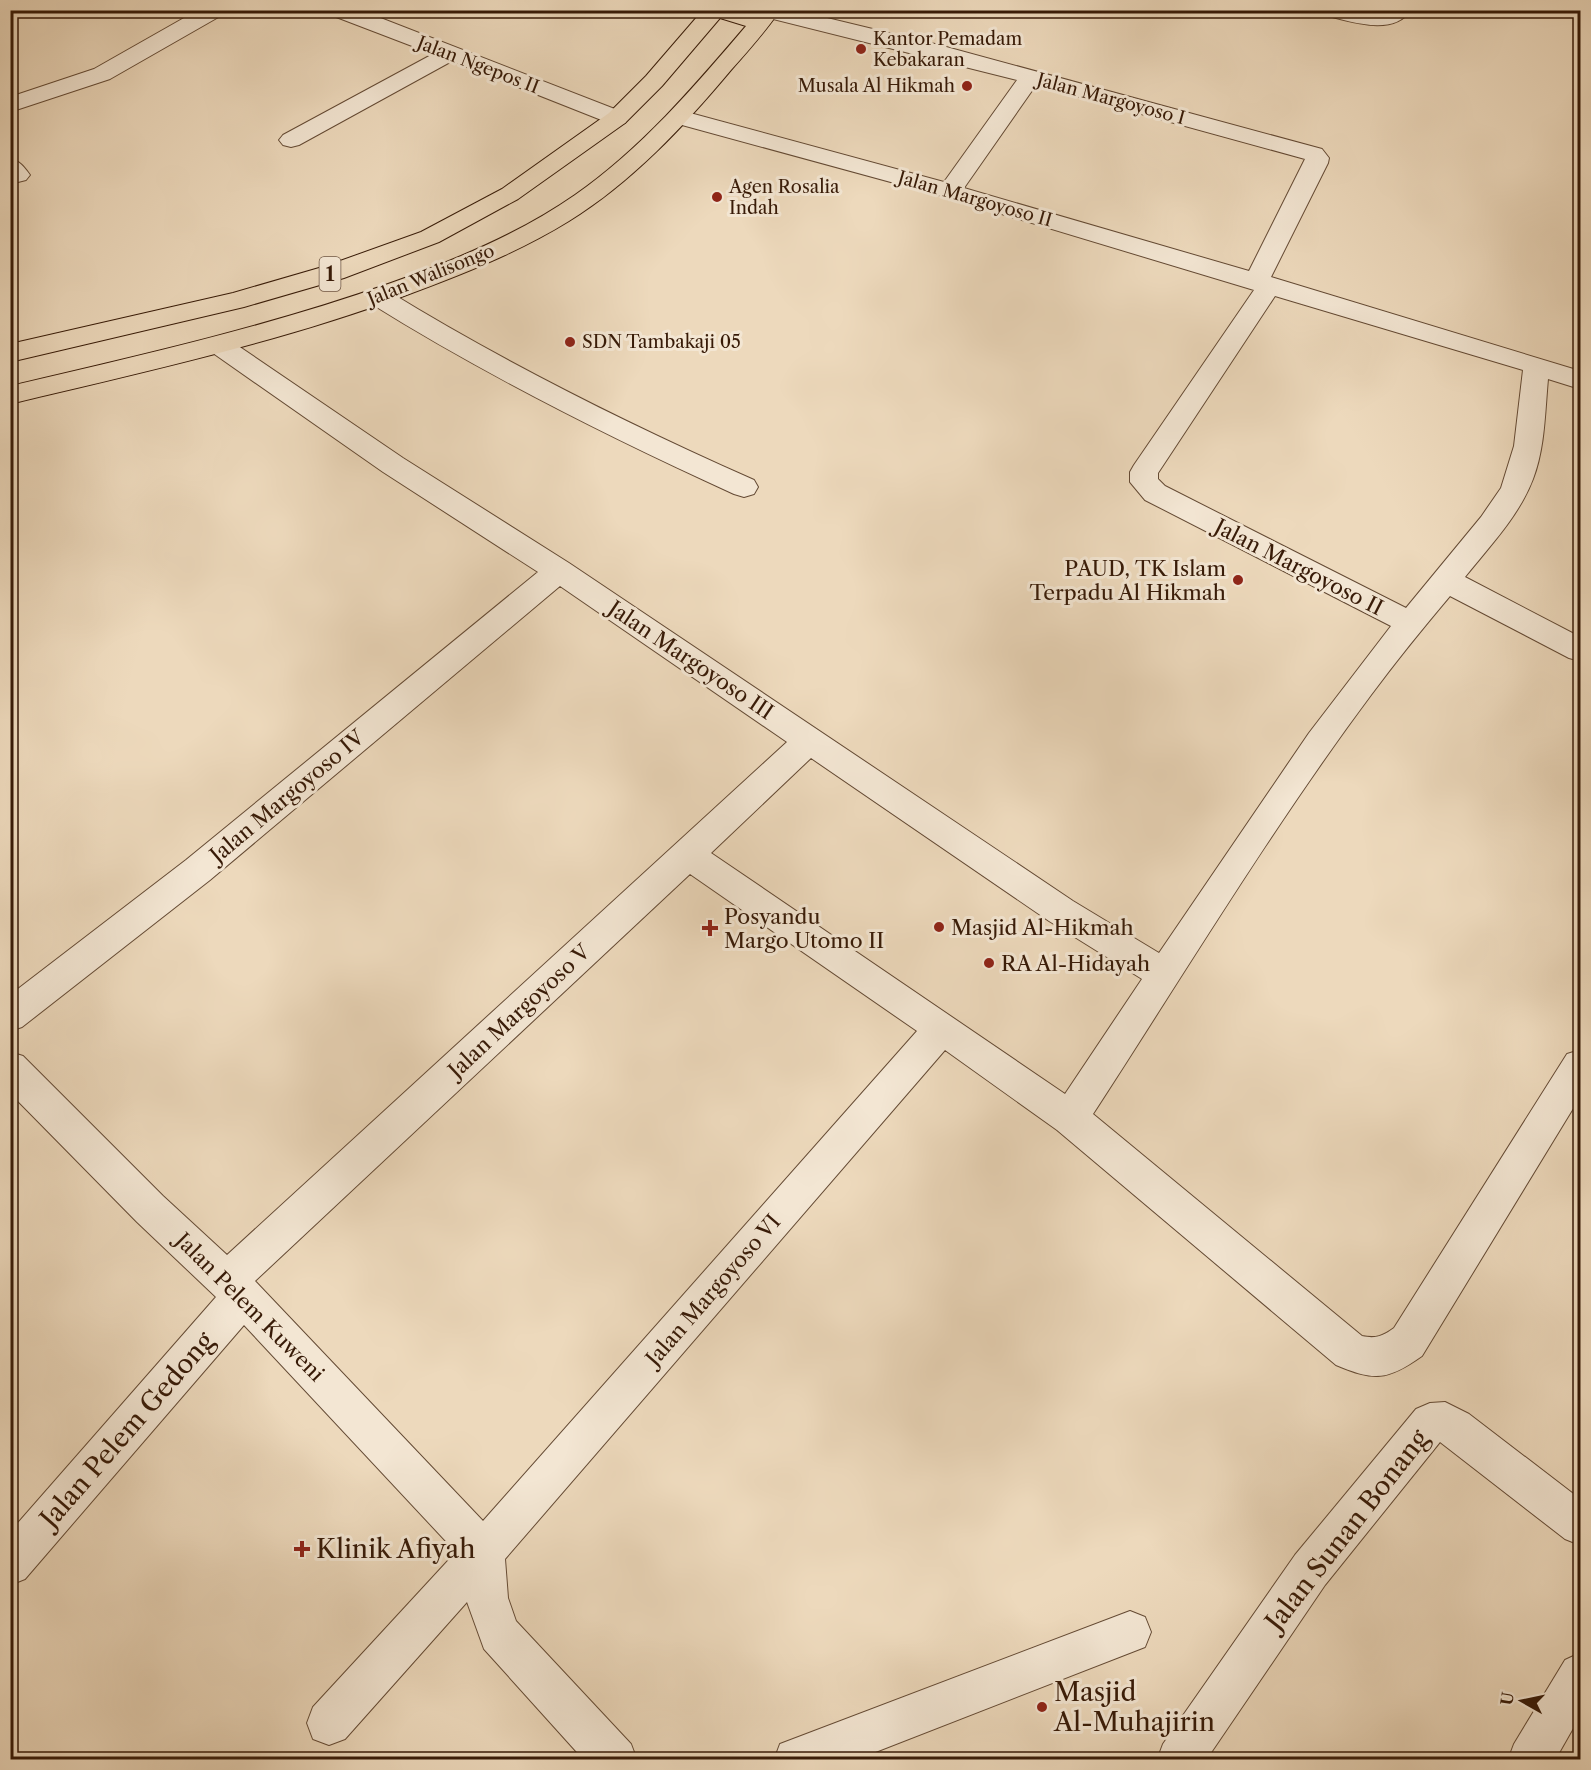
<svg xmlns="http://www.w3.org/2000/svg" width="1591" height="1770" font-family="'Libre Caslon Text',serif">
  <rect width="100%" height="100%" fill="#edd9bc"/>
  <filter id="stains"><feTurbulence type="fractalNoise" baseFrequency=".00333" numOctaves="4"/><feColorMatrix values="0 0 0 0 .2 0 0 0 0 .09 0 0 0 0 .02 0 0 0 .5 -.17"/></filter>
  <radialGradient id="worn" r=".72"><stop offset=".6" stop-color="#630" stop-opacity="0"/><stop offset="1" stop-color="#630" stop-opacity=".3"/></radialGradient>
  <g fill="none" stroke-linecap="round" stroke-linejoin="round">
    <defs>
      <g id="minor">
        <path d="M198,10H224L222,15L110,79L10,112V97L94,69Z"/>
        <path d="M329,10H360L625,113L628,118L625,123L617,125L609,123L452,61L299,145L291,147L283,145L279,140L283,135L433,54L331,15Z"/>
        <path d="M759,10H794L939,45L1322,149L1329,158L1328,163L1271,277L1580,371V389L1548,379C1545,411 1545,448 1533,479C1519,516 1489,547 1465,577L1580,637V661L1569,658L1450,596C1423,628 1396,661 1371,695C1271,829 1184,974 1093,1114L1362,1336C1376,1339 1383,1336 1394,1328L1567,1054L1580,1050V1097L1422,1356C1387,1381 1374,1381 1336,1365L1057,1130L945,1050L505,1559L508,1598L516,1621L631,1744L637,1760H584L484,1649L467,1602L345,1739L329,1745L313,1739L307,1723L313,1707L456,1552L244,1325L25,1579L10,1585V1532L216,1297L137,1222L10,1093V1052L23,1056L163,1196L227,1255L787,742L560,586L210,880L22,1027L10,1031V995L186,860L538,572L383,472L210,351L206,345L210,339L219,336L228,339L403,458L569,563L1073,901L1159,953L1309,733L1391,626L1145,500L1130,482V472L1134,465L1254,290L942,196L671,122L668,117L671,112L679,110L944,182L1017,80L761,16ZM1036,85L1305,159L1249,271L964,188ZM1275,296L1523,370L1514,446L1501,488L1481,517L1406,608L1165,486L1158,479V473ZM811,758L1049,921L1142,979L1065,1094L711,853ZM690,874L917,1031L483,1521L255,1281Z"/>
        <path d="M1322,10H1411C1393,37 1350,21 1324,15Z"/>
        <path d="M10,159C20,161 24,167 30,175L26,180L18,182L10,180Z"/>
        <path d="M379,289L388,291C505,363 628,424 754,480L758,487L754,494L744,497L734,494C609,437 487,376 370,303L366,297L370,291Z"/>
        <path d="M1445,1402L1469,1414L1580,1499V1545L1565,1539L1440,1442L1325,1585L1206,1760H1157L1163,1744L1295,1555L1416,1409L1430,1403Z"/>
        <path d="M1130,1611L1145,1617L1151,1632L1145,1647L855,1760H774L780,1744Z"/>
        <path d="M1580,1653V1716L1555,1760H1508L1514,1744L1565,1660Z"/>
      </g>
      <path id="highway" d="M703,10H740L755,15L758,10H780C766,31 748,51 731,70C684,126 632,182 569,221C517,253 461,275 404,296C276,343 143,372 10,404V386C139,356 267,327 391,283C455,260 519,234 575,195C641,149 694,87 746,26L720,18L662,86L625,123L518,199L439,242L344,278L244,307L10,362V344L233,293L326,266L421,232L502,189L609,113L646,76Z"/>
    </defs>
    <use href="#minor" stroke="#644a34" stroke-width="2"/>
    <use href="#highway" stroke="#371a07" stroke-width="2"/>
    <use href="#minor" fill="#f3e6d3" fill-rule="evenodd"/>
    <use href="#highway" fill="#edd9bc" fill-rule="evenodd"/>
  </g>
  <g fill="#8f2418" stroke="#f3e6d3" stroke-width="2">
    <circle cx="861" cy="49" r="6"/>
    <circle cx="967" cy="86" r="6"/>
    <circle cx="717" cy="197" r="6"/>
    <circle cx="570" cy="342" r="6"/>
    <circle cx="1238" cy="580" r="6"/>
    <circle cx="939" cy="927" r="6"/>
    <path d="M707 919h6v6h6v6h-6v6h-6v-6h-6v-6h6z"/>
    <circle cx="989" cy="963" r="6"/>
    <path d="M299 1540h6v6h6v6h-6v6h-6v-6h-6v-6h6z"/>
    <circle cx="1042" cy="1707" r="6"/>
  </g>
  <g text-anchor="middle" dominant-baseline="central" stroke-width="6" stroke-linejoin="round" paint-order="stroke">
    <g font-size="18" fill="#371a07" stroke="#f3e6d3" text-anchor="start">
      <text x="873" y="39">Kantor Pemadam<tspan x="873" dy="21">Kebakaran</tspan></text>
      <text x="955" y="86" text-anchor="end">Musala Al Hikmah</text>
      <text x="729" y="187">Agen Rosalia<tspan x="729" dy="21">Indah</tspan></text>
      <text x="582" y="342">SDN Tambakaji 05</text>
    </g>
    <g font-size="18" fill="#371a07" stroke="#f3e6d3">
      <text transform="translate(478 65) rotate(21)">Jalan Ngepos II</text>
      <text transform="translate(1111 99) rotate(15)">Jalan Margoyoso I</text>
      <text transform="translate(975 199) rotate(16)">Jalan Margoyoso II</text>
      <text transform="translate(431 275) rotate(-22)">Jalan Walisongo</text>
    </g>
    <rect fill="#f3e6d3" stroke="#6f5744" stroke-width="1.5" x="319.5" y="257" width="21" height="34" rx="4.5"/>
    <g font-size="20" font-weight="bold" fill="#371a07">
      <text x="330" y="274">1</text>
    </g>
    <g font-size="21" fill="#371a07" stroke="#f3e6d3">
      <text transform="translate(1299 567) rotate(27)">Jalan Margoyoso II</text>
      <text transform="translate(691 660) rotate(34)">Jalan Margoyoso III</text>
      <text transform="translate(287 796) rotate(-40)">Jalan Margoyoso IV</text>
      <text transform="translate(519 1011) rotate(-43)">Jalan Margoyoso V</text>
      <text transform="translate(713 1290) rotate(-49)">Jalan Margoyoso VI</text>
      <text transform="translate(250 1307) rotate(45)">Jalan Pelem Kuweni</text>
    </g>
    <g font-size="21" fill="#371a07" stroke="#f3e6d3" text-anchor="start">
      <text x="1226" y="568" text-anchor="end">PAUD, TK Islam<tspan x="1226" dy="24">Terpadu Al Hikmah</tspan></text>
      <text x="724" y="916">Posyandu<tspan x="724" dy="24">Margo Utomo II</tspan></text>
      <text x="951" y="927">Masjid Al-Hikmah</text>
      <text x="1001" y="963">RA Al-Hidayah</text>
    </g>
    <g font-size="26" fill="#371a07" stroke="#f3e6d3">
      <text transform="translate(127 1430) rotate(-49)">Jalan Pelem Gedong</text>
      <text transform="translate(1347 1530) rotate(-52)">Jalan Sunan Bonang</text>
    </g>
    <g font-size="26" fill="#371a07" stroke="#f3e6d3" text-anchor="start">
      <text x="316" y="1549">Klinik Afiyah</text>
      <text x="1054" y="1692">Masjid<tspan x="1054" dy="30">Al-Muhajirin</tspan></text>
    </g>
  </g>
  <rect width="1591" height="1770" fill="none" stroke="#edd9bc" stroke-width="36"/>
  <rect x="12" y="12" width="1567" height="1746" fill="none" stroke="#371a07" stroke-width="3"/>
  <rect x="18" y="18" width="1555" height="1734" fill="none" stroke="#371a07" stroke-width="1.5"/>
  <g transform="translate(1522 1701) rotate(279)" stroke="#f3e6d3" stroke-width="4.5" paint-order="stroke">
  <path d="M0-4.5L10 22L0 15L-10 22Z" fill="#371a07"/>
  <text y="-9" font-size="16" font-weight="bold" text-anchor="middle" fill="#371a07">U</text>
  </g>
  <rect width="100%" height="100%" filter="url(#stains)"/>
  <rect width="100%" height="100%" fill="url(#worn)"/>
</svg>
